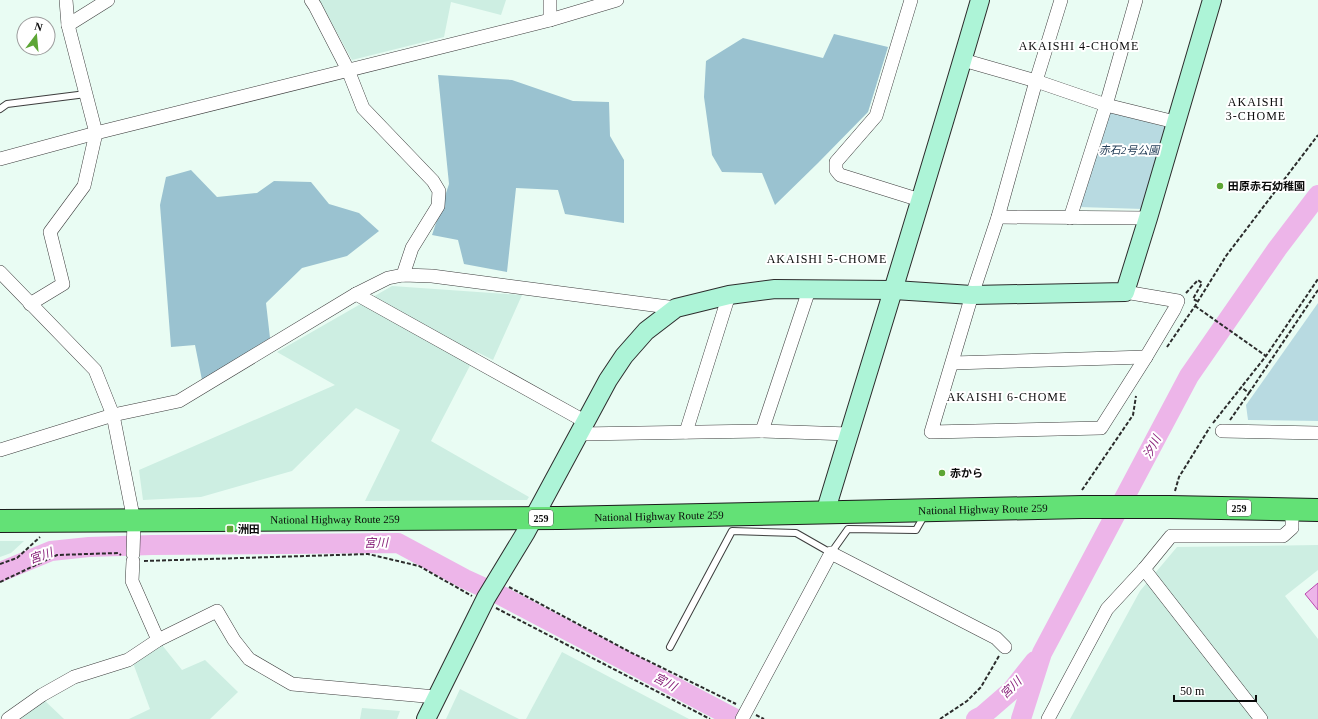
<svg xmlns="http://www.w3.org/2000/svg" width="1318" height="719" font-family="'Times New Roman','Noto Sans JP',serif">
  <rect width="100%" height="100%" fill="#e9fcf3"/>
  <g fill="#cdeee2">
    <path d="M319,0H506L501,15L451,2L444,37L352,60Z"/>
    <path d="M392,286L522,295L493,360L477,352L431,441L529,497L527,500L365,501L400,430L356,408L292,471L201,497L143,500L139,470L335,385L277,352Z"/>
    <path d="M0,541H24L11,553L0,557Z"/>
    <path d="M1318,545V570L1285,596L1318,639V719H1070L1140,591L1177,547Z"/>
    <path d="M162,645L182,670L205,660L238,692L210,719H129L150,709L133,663Z"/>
    <path d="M562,652L689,719H526Z"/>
    <path d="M460,689L519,719H446Z"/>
    <path d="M44,700L64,719H17Z"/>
    <path d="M362,708L400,711L397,719H360Z"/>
  </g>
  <g fill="#b8dae1">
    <path d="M1109,111L1169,128L1143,209L1079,207Z"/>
    <path d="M1318,303V421L1248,420L1246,405Z"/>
  </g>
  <g fill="#9ac2d0">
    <path d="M834,34L888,47L868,112L818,163L775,205L762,173L722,172L712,155L704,97L706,61L743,38L823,58Z"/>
    <path d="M438,75L512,80L573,101L609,102L610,136L624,160V223L565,214L558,190L516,188L507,272L464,264L458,240L432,235L449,184Z"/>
    <path d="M191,170L217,197L257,193L274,181L311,182L329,204L359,213L379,231L347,256L302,268L266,303L270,338L202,380L195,345L171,347L160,205L166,177Z"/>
  </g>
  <path fill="#edb5e9" stroke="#ba45af" d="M1318,583V610L1305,594Z"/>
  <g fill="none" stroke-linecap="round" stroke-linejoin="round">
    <g stroke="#edb5e9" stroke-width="20">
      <path d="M0,572L51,551L89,547L152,545L398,543L465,579L500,595L736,719"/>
      <path d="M976,719L982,716L1012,690L1035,661"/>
      <path d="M1021,719L1042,653L1189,376L1277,249L1318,195"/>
    </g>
    <defs>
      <g id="lane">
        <path d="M0,109L7,104L86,94"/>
        <path d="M670,647L732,531L796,533L831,553L848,529L916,530L924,516"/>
      </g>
      <g id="street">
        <path d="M311,0L315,6L348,70L363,108L433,181L439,191L438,206L412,248L403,275"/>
        <path d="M911,0L876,116L836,162V170L840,175L920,200"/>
        <path d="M1061,0L1036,81L998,217L972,295L931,432L1101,428L1146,357L1174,310L1178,301L1125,292"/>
        <path d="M550,20V0"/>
        <path d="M68,25L108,0"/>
        <path d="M963,60L1036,81L1106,105L1175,122"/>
        <path d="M0,159L96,133L550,20L617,0"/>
        <path d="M998,217L1148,218"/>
        <path d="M1070,218L1106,105L1136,0"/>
        <path d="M0,272L95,370L113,415L134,521L133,554"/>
        <path d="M356,294L586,422"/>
        <path d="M30,304L63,284L50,232L84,186L96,133L68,25L66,0"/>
        <path d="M953,363L1146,357"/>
        <path d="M762,431L809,290"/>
        <path d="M1222,431L1318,433"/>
        <path d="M686,432L729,295"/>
        <path d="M580,434L762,431L849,434"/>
        <path d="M0,450L113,415L179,401L356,294L388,278L403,275L432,276L676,308"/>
        <path d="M133,561L132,581L158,640"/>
        <path d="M1144,569L1261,719"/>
        <path d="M8,719L42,695L74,677L128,660L158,640L217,611L234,640L249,659L292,684L436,697"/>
        <path d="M742,719L831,553L996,638L1005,647"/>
        <path d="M1048,719L1107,609L1144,569L1171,536H1283L1292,528V509"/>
      </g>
      <g id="secondary">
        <path d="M825,513C877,342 930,172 980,0"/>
        <path d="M426,719L486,598L526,532L608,380L624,356L646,331L676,308L729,295L775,289L894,290L972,295L1125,292L1148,218L1212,0"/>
      </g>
      <g id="highway">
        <path id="s1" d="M0,521L559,518L1082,507H1170L1318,510"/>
      </g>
    </defs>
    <use href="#lane" stroke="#3d3d3d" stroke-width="8"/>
    <use href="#street" stroke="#3d3d3d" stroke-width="14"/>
    <use href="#secondary" stroke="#2c2c2c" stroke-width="20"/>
    <use href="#highway" stroke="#1b1b1b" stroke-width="24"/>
    <g stroke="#2c2c2c" stroke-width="2" stroke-dasharray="4 2" stroke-linecap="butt">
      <path d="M1186,293L1198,280L1202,283L1193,299L1197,301"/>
      <path d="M1195,306L1266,356"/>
      <path d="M1167,347L1195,306L1226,256L1318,135"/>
      <path d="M1249,393L1318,290"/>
      <path d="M1230,420L1249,393L1241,387"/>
      <path d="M1213,423L1266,356L1318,279"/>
      <path d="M1082,490L1133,415L1136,396"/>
      <path d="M1175,491L1179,477L1210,427"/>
      <path d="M144,561L368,554L419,566L472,596"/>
      <path d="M0,564L17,558L40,537"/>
      <path d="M0,582L57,555L118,553L121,555"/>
      <path d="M509,587L630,652L736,704"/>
      <path d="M496,608L710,719"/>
      <path d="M756,715L764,719"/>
      <path d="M940,719L967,701L981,687L999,656"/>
    </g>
    <use href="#lane" stroke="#fff" stroke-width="6"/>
    <use href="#street" stroke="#fff" stroke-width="13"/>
    <use href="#secondary" stroke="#adf4d7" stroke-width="18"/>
    <use href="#highway" stroke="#63e176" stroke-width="22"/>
  </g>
  <g fill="#5da635" stroke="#fff" stroke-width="1.5">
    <circle cx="1220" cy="186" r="4"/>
    <circle cx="942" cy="473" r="4"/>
    <rect x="226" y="525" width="8" height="8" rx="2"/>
  </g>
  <g text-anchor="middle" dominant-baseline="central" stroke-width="4" stroke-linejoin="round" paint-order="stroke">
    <g fill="#fff" stroke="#545454" stroke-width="1">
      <rect x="1227" y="500" width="24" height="16" rx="3"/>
      <rect x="529" y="510" width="24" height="16" rx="3"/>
    </g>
    <g font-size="10" font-weight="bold" fill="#0a0a0a">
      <text x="1239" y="508">259</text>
      <text x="541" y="518">259</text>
    </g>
    <g font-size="11" font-style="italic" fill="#243e58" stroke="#fff">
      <text x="1129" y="150">赤石2号公園</text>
    </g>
    <g font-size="11" font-weight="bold" fill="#0a0a0a" stroke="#fff" text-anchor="start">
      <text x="1228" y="186">田原赤石幼稚園</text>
      <text x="950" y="473">赤から</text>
      <text x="238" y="529">洲田</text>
    </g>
    <g font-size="11" fill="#0a0a0a" stroke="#fff">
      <text stroke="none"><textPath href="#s1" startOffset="983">National Highway Route 259</textPath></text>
      <text stroke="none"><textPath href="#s1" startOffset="659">National Highway Route 259</textPath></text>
      <text stroke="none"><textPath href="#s1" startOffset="335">National Highway Route 259</textPath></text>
    </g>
    <g font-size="12" letter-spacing="1" fill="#0a0a0a" stroke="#fff">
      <text x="1079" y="46">AKAISHI 4-CHOME</text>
      <text x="1256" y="102">AKAISHI<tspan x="1256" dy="14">3-CHOME</tspan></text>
      <text x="827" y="259">AKAISHI 5-CHOME</text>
      <text x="1007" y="397">AKAISHI 6-CHOME</text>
    </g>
    <g font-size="12" font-style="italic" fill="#8a257c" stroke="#fff">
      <text transform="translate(1152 447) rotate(-62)">汐川</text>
      <text transform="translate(376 543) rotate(-1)">宮川</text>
      <text transform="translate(41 556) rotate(-20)">宮川</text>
      <text transform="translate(665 682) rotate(28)">宮川</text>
      <text transform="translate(1011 688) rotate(-45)">宮川</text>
    </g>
  </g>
  <g transform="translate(36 36) rotate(16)"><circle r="19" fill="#ffffff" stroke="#9d9d9d"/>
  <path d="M0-3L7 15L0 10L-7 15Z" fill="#5da635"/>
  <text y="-6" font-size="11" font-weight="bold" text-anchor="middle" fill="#0a0a0a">N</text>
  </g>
  <path d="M1174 695v6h82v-6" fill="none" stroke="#0a0a0a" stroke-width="2"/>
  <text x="1180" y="695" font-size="12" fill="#0a0a0a" stroke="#ffffff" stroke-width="3" paint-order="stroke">50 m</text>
</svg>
